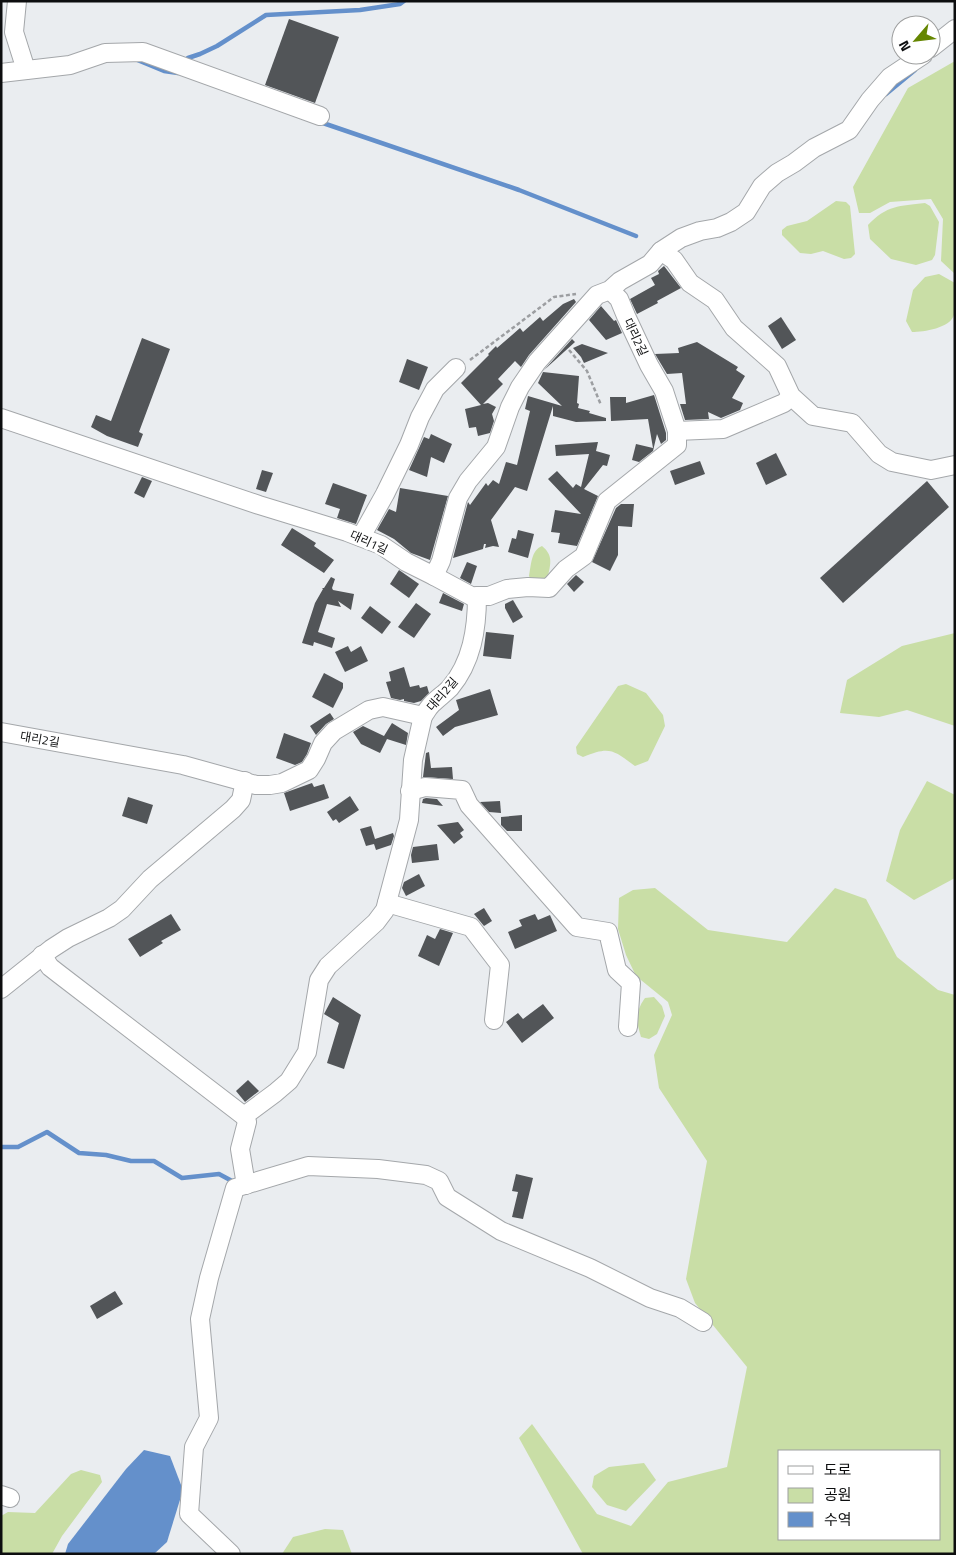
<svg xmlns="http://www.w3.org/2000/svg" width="956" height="1555" font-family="'Titillium Web','Noto Sans KR',sans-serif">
  <rect width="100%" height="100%" fill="#eaedf0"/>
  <g fill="#c9dea6" fill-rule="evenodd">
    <path d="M955,61V274L941,261L943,219L931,199L890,202L870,213H859L853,187L908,88Z"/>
    <path d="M836,201L846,202L850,206L855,254L851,258L844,259L823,251L811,254L800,253L782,235V230L787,226L807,221Z"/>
    <path d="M925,203L930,206L939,222L935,255L932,260L916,265L891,259L870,239L868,225C887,205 899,206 925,203Z"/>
    <path d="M939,274L955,283C955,293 956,306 954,315C950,328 924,332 912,332L906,321L913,290L925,277Z"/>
    <path d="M542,546C553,555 551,563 548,576L543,579L531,580L529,576C531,566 531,550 542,546Z"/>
    <path d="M955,633V726L907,710L879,717L840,713L847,680L902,646Z"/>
    <path d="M626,684L646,693L663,715L665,726L648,761L635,766C613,750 610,746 583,757L577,754L576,747L618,686Z"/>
    <path d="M927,781L955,795V878L914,900L886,881L900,830Z"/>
    <path d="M655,888L708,930L787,942L835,888L866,899L897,957L938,990L955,995V1554H583L519,1438L532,1424L597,1514L631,1526L668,1482L727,1467L747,1367L695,1303L686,1279L707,1161L659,1088L654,1055L672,1015L668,1002L636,976L626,955L618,929L619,898L633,890ZM780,1451H940V1539H780Z"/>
    <path d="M654,997L662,1006L665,1016L657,1034L649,1039L641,1037C636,1021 635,1012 645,998Z"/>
    <path d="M644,1463L656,1480L626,1511L607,1505L592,1487L594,1476L609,1467Z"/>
    <path d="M81,1470L100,1475L102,1482L62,1536L52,1554H1V1516L8,1512L35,1513L71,1474Z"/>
    <path d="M325,1529L343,1530L352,1554H282L293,1537Z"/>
  </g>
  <path fill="#6490cb" d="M144,1450L170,1456L183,1490L167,1542L154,1554H65L68,1544L126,1469Z"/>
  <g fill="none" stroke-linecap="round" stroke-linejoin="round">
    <g stroke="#6490cb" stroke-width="4.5">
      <path d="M188,58L200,54L217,46L266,15L360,10L400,4L404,1"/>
      <path d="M135,59L164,71L178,73"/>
      <path d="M886,94L915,70"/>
      <path d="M320,122L519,190L636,236"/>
      <path d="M1,1147H18L47,1132L79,1153L106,1155L131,1161H154L182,1178L219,1174L232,1181"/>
    </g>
  </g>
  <g fill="#525558">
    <path d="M289,19L339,37L315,103L265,85Z"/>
    <path d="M664,266L681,288L657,301L658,303L637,314L630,299L655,285L651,278L659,274L658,271Z"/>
    <path d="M574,299L576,302L529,355L521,367L515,361L498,379L503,384L483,404L488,403L496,407L492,414L494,421L490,433L478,436L476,427L469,428L465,409L481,405L461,383L489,355L488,354L496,346L497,348L520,328L523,332L540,317L543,321L563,304Z"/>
    <path d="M601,306L614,321L616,320L622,333L606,340L589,320Z"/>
    <path d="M781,317L796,340L782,349L768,326Z"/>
    <path d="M142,338L170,349L139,432L143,434L138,447L107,436L91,427L96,415L111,421Z"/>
    <path d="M572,339L575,342L543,371L545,369Z"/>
    <path d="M697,342L738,367L736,370L745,376L732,398L743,403L740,410L721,418L708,412L709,419L685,420L680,404H686L682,373L667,374L655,354L679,353L678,348Z"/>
    <path d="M582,344L608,353L584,363L581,357L573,348Z"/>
    <path d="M407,359L428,367L419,390L399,382Z"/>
    <path d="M543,372L579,376L577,403L579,404L578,408L590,411L589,413L606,418V421L576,422L553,416V406L527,491L515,487L491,520L499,547L493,546L485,548L486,544H484L483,549L453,558L468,502L470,505L486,483L488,486L493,480L499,484L506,462L517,465L530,411L525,409L528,396L562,406L538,383Z"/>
    <path d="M654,395L666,433V440L661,444L657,434L653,451L639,462L632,460L636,444L653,448L648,419L611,421L610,397H626V403Z"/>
    <path d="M431,434L452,444L444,463L431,457L427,477L409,470L424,437L429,439Z"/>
    <path d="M598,442L596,451L610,455L607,466L603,465L584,489L598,496L577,546L558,543L560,533L551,532L555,510L581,514L548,479L557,471L573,488L576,484L581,487L589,454L556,456L555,445Z"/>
    <path d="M776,453L787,475L766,485L756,463Z"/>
    <path d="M700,461L705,474L675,485L670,471Z"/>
    <path d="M262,470L273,473L266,492L256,489Z"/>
    <path d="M142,477L152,481L144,498L134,493Z"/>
    <path d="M927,481L949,507L843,603L820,578Z"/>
    <path d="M333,483L367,495L356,524L337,518L340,509L325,504Z"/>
    <path d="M400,488L448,496L430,560L411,553L394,539L377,530L389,509L396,512Z"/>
    <path d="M621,504H634L632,527L618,526V555L610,571L592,562L616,508Z"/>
    <path d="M292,528L316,543L314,546L334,560L324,573L281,545Z"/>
    <path d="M518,530L534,534L528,558L508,552L512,538L516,539Z"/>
    <path d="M467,562L477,566L471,584L460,578Z"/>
    <path d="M399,570L419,584L409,598L390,584Z"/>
    <path d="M576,575L584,582L574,592L567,584Z"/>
    <path d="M331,577L335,579L332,588L333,590L354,594L351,610L338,601L341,607L327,604L318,632L335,638L332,648L314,642L313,646L302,643L315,603L323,589L322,588H324Z"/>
    <path d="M443,593L464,604L462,611L439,603Z"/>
    <path d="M513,600L523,617L513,623L505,608V604Z"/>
    <path d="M416,603L431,614L414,638L398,627Z"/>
    <path d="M370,606L391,622L382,634L361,618Z"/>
    <path d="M486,632L514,635L511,659L483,656Z"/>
    <path d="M348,646L351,652L361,646L368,661L345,672L335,652Z"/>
    <path d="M404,667L410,687L419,685L420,688L427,686L429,693L421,701L414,703L404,701V699L400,700L391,698L386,682L391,681L389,672Z"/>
    <path d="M324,673L343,683V688L333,708L312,697Z"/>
    <path d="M490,689L498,715L455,727L443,736L436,727L459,710L456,700Z"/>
    <path d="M330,713L334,719L326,724L316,735L310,726Z"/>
    <path d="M392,723L408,733L406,745L387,739L380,753L361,744L353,732L363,726L384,736Z"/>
    <path d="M284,733L311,743L307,754L302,762L295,765L276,758Z"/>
    <path d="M429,752L431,768L452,767L453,779L423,777L426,753Z"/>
    <path d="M312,783L314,787L324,784L329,798L290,811L284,793Z"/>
    <path d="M350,796L359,810L339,823L336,819L333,821L327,812Z"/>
    <path d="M128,797L153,805L147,824L122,816Z"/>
    <path d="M426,798L437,799L443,806L422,803L423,799Z"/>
    <path d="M500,801L501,813L489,812L480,802Z"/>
    <path d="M522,815V831H507L501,825V817Z"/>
    <path d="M458,822L464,830L460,833L463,837L454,844L437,825Z"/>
    <path d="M371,826L375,839L393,833L394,836L391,845L376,850L374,844L366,846L360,829Z"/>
    <path d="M437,844L439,860L412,863L411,855L413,847Z"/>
    <path d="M419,874L425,886L406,896L402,888L404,882Z"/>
    <path d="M484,908L492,921L484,926L474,914Z"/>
    <path d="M171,914L181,930L161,941L163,943L140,957L128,939Z"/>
    <path d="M535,914L538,920L550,915L557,931L515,949L508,932L522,926L519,920Z"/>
    <path d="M440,929L453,933L439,966L418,956L427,935L435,939Z"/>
    <path d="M333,997L361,1015L344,1069L327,1063L339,1023L324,1014Z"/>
    <path d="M543,1004L554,1018L522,1043L506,1022L518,1013L523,1019Z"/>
    <path d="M248,1080L259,1091L245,1102L236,1091Z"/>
    <path d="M516,1174L533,1178L523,1219L512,1217L518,1192L512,1191Z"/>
    <path d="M115,1291L123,1304L97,1319L90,1306Z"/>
  </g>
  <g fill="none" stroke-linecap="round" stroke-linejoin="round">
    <defs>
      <g id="minor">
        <path d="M17,1L14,32L26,70"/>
        <path d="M931,48L955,29"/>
        <path d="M1,73L70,65L105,53L143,52L320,116"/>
        <path d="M661,251L674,260L690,283L715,300L734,328L777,366L791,396L813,416L852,423L879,454L892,462L931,470L955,465"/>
        <path d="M1,418L259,505L347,532L381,545L406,562L434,576L441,561L458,498L468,481L496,447L510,407L520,387L537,362L597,295L610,290L620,281L650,264L661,251L681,238L700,231L717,228L731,222L746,212L762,186L777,173L794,163L814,148L849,130L870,100L890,77L923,55"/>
        <path d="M677,431L723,429L784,403L791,396"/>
        <path d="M361,537L385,494L409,445L420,417L435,389L456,368"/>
        <path d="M434,576L473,597L477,596"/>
        <path d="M1,732L183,765L256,785H270L282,783L309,770L316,759L323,743L334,731L369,710L383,707L423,716C426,712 429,707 432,704C438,698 444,694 450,688C472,662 477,629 477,596H489L507,589L528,587L549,588L566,569L584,556L607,501L677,445V431L664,391L649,365L626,316L619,299L610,290"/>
        <path d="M410,791L425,787L462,790L469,805L577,927L608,932L617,970L631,983L628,1027"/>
        <path d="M387,903L471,927L500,965L494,1020"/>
        <path d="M42,955L50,967L59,974L244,1116L247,1122L240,1149L246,1185"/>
        <path d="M1,989L51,949L68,938L109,918L122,909L150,879L233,809L241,800L245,781"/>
        <path d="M244,1116L275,1093L289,1081L307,1052L319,980L328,966L376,922L385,910L409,820L413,760L423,716"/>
        <path d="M1,1495L10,1498"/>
        <path d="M231,1554L189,1514L194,1447L209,1418L200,1319L209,1278L235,1188L308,1166L378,1169L426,1175L439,1181L447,1197L501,1231L590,1268L650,1298L680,1308L703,1322"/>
      </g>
    </defs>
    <use href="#minor" stroke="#a4a7aa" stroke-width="20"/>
    <g stroke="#9c9ea1" stroke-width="2.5" stroke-dasharray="4 2.5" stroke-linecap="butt">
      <path d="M569,350L587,371L601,405"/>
      <path d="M470,360L554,297L576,294"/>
    </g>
    <use href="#minor" stroke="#fff" stroke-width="18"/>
  </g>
  <g text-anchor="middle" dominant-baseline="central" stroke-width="5" stroke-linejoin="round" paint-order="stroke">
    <g font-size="12" fill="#0d0e0f" stroke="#fff">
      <text transform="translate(636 337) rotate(65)">대리2길</text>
      <text transform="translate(369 542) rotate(25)">대리1길</text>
      <text transform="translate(442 694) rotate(-49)">대리2길</text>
      <text transform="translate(40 739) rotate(10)">대리2길</text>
    </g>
  </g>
  <rect width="956" height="1555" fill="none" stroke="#0d0e0f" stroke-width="5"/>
  <rect x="778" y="1450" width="162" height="90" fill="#ffffff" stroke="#9e9f9f"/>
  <rect x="788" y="1466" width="25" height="8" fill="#ffffff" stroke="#9e9f9f"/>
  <text x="824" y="1475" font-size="15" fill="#0d0e0f">도로</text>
  <rect x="788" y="1488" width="25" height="15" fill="#c9dea6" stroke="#9e9f9f"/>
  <text x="824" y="1500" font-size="15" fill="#0d0e0f">공원</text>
  <rect x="788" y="1512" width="25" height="15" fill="#6490cb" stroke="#9e9f9f"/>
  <text x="824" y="1525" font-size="15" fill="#0d0e0f">수역</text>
  <g transform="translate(916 40) rotate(242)"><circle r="24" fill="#ffffff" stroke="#9e9f9f"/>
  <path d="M0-4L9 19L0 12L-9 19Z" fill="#658601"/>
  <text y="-8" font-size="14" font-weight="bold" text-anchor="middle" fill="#0d0e0f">N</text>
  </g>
</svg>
